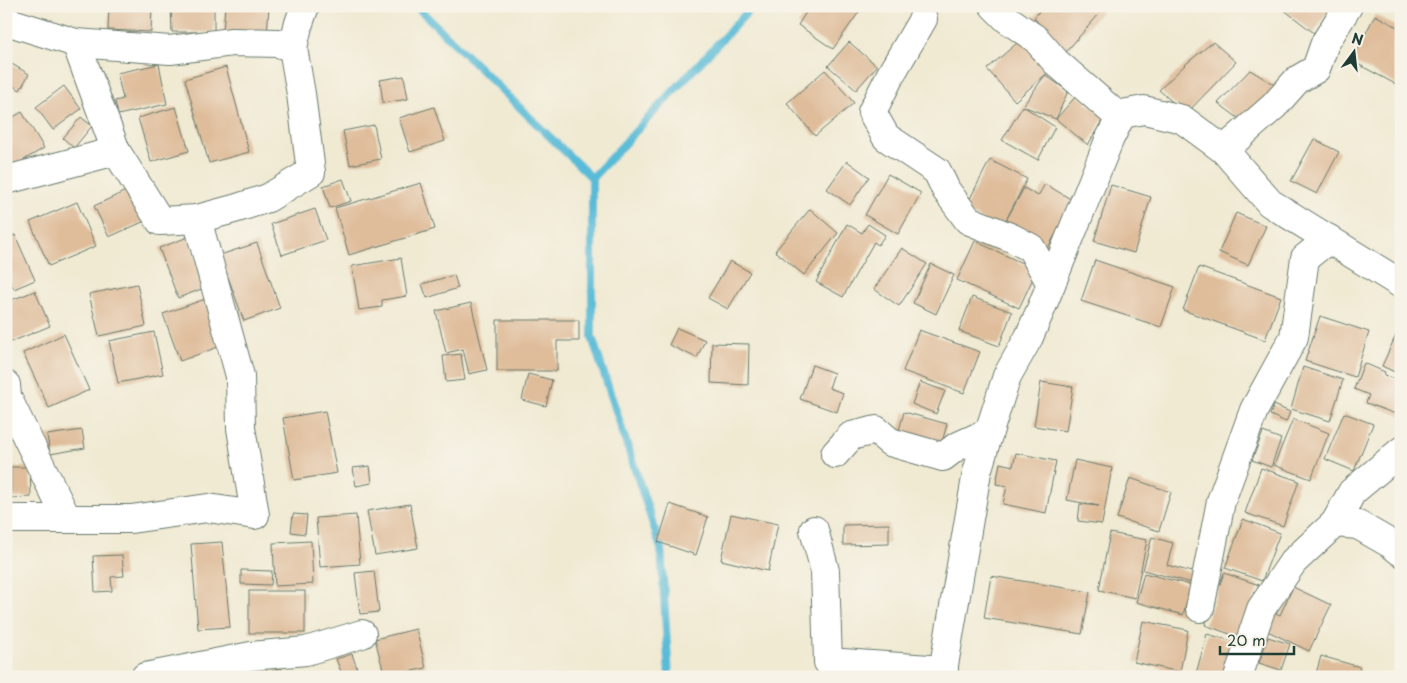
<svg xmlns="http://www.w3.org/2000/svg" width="1407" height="683" font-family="'Playpen Sans',sans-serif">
  <rect width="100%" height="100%" fill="#f7f3e8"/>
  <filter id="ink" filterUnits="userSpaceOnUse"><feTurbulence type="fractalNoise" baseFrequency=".02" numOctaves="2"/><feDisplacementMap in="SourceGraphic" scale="10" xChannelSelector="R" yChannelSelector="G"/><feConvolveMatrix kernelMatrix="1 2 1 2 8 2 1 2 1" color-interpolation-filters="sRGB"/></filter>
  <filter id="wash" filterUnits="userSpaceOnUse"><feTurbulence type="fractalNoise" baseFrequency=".0096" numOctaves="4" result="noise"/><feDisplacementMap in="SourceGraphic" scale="20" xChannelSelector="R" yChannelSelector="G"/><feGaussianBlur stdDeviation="1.12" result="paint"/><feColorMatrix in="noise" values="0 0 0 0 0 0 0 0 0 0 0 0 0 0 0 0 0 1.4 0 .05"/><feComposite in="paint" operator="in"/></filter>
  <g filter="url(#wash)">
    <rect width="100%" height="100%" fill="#f0ead3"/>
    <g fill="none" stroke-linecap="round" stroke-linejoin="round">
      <g stroke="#59bbd7" stroke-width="8">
        <path d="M416,6L592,178V337L661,549L669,677"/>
        <path d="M592,178L753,6"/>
      </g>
    </g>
    <g id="blocks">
      <g fill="#dfbd9b">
        <path d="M109,6H152L151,32L108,30Z"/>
        <path d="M171,6H214V32H172Z"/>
        <path d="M225,6H269L267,36L223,32Z"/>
        <path d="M810,6H856L861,9L833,49L798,25Z"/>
        <path d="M1043,6H1106L1065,53L1034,18Z"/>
        <path d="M1279,6H1331L1314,33Z"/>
        <path d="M1375,15L1401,29V87L1352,61Z"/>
        <path d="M1025,36L1053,68L1045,75L1068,91L1056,119L1023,106L1055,127L1038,160L1002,140L1023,106L1045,75L1015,101L987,69Z"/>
        <path d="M849,42L877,66L856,90L828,66Z"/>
        <path d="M1213,42L1236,62L1186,114L1159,90L1187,63Z"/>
        <path d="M10,63L29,74L20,90L6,82V70Z"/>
        <path d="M159,64L167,104L118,115L115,101L123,99L117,73Z"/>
        <path d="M226,67L249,152L209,163L185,79Z"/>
        <path d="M825,70L854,103L815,136L787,103Z"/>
        <path d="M1250,70L1278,87L1242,121L1218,103Z"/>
        <path d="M404,76L408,99L383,103L380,80Z"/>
        <path d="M64,86L81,109L53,130L36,107Z"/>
        <path d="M1077,95L1104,117L1088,145L1056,119Z"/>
        <path d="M176,107L189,151L151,162L138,118Z"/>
        <path d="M434,107L445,141L410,152L399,118Z"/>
        <path d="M22,112L44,148L7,170L6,121Z"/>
        <path d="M81,117L92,126L74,148L63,138Z"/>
        <path d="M374,125L381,159L350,165L343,131Z"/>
        <path d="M1314,139L1339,152L1317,194L1291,181Z"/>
        <path d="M990,160L1027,179L1005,222L1024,188L1038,196L1045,184L1074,201L1045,253L964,210Z"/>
        <path d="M847,161L869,177L850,205L827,189Z"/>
        <path d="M888,174L921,193L898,234L865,215Z"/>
        <path d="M343,179L351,201L330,208L323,186Z"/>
        <path d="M421,183L435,229L349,255L335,208Z"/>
        <path d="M1111,185L1151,197L1134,253L1094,241Z"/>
        <path d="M130,189L145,221L109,237L94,206Z"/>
        <path d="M77,202L96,246L49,266L30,222Z"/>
        <path d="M315,209L326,240L282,255L271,224Z"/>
        <path d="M810,209L838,233L804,275L775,251Z"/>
        <path d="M1236,213L1266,226L1248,265L1219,252Z"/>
        <path d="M847,224L862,233L868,224L885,235L878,245L874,242L843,297L816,282Z"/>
        <path d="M15,235L35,280L14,289L6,272V238Z"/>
        <path d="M188,237L207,287L178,298L159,248Z"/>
        <path d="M975,241L1037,270L1019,308L957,280Z"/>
        <path d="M257,243L280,308L244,321L220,255Z"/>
        <path d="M902,248L927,264L899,306L874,289Z"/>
        <path d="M401,258L407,296L382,300V307L359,310L352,266Z"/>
        <path d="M1095,260L1175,287L1161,327L1081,301Z"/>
        <path d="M730,261L750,272L728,309L708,298Z"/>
        <path d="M931,264L954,275L936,314L913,303Z"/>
        <path d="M1199,267L1281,297L1265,340L1183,310Z"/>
        <path d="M454,275L458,288L427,298L422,284Z"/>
        <path d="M137,284L146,326L99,336L89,294Z"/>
        <path d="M35,291L50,326L6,344V302Z"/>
        <path d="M211,297L229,343L180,361L163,314Z"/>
        <path d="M972,297L1012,312L999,346L959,331Z"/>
        <path d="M471,303L487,370L469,374L463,349L446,353L436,311Z"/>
        <path d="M1320,316L1369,332L1355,377L1305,361Z"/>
        <path d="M497,320H579V341H557V371H497Z"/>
        <path d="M1401,324V375L1382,366Z"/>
        <path d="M677,328L705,340L697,358L669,345Z"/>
        <path d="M919,330L980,352L964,393L903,371Z"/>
        <path d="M154,332L163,374L118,383L109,341Z"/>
        <path d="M64,334L89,390L49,408L23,353Z"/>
        <path d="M712,343L749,344L748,385L711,383Z"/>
        <path d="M461,354L465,380L446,382L443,356Z"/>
        <path d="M1364,363L1385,372L1384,375L1401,381V416L1366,403L1369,395L1354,389Z"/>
        <path d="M812,365L834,373L829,388L843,393L837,412L800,399Z"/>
        <path d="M1303,367L1343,380L1330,421L1291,409Z"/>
        <path d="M528,374L552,380L546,406L522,400Z"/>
        <path d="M920,382L945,391L936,414L912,404Z"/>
        <path d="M1041,382L1073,387L1066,431L1034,426Z"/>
        <path d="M1274,405L1290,412L1286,422L1270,415Z"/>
        <path d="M325,411L337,473L294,480L283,418Z"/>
        <path d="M904,412L947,424L940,450L897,438Z"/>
        <path d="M1344,413L1373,424L1354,471L1325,459Z"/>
        <path d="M1293,419L1329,433L1311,479L1274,465Z"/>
        <path d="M82,430L85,448L50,454L47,435Z"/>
        <path d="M1263,432L1281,439L1271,467L1252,460Z"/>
        <path d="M1016,453L1056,461L1046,513L1003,504L1007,486L996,484L1000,463L1013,466Z"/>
        <path d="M1075,460L1112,468L1102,524L1078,521L1080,504L1099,506L1067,500Z"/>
        <path d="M370,466L372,483L356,486L353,468Z"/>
        <path d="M11,467H30L31,497L11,498Z"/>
        <path d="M1261,468L1299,481L1283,526L1245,513Z"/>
        <path d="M1130,478L1171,492L1159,531L1117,518Z"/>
        <path d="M410,504L418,548L375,555L367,511Z"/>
        <path d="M670,504L708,517L696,555L658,542Z"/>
        <path d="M293,514L307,515L305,534L291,532Z"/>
        <path d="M731,514L778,524L768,571L721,560Z"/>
        <path d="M356,515L360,564L320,567L316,518Z"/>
        <path d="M1243,519L1280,533L1262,581L1225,568Z"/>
        <path d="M889,524V544L843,545V525Z"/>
        <path d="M1110,533L1147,540L1135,598L1099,590Z"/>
        <path d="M1152,537L1173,543L1167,565L1195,573L1192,583L1143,570Z"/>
        <path d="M311,541L313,584L275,586L273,543Z"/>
        <path d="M222,542L230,627L198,629L191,544Z"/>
        <path d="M122,555L124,576L111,577L112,591L95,592L93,556Z"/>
        <path d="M241,570L272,571L271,585L241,584Z"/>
        <path d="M374,571L379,612L360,614L355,573Z"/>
        <path d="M1144,573L1191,585L1183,615L1136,602Z"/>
        <path d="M1224,573L1259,585L1241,638L1205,625Z"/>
        <path d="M991,576L1090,592L1082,634L984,618Z"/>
        <path d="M1293,587L1331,605L1309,651L1259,627L1267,609L1280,615Z"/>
        <rect x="249" y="591" width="56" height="42"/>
        <path d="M1143,621L1188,630L1180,672L1134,662Z"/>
        <path d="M416,629L426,668L385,677L375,639Z"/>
        <path d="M1207,634L1236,642L1226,677H1195Z"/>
        <path d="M1268,637L1290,644L1281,670L1259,663Z"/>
        <path d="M352,654L360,677H343L336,659Z"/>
        <path d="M1321,656L1360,667L1357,677H1315Z"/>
        <path d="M281,668L285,677H272L270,672Z"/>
      </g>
    </g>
  </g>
  <g filter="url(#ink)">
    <use href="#blocks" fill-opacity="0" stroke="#687a6c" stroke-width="1"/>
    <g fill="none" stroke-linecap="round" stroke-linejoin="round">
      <defs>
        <g id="minor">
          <path d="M994,6L1007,19L1036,39L1056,62L1120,118"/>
          <path d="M923,19L891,74L872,112L886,137L937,171L946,190L968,220L1012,238L1031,248L1051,284"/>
          <path d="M6,21L76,43L170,50L232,42L278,43L293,48L298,26L305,6"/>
          <path d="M76,43L116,151L160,221L197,219L234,209L268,198L311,172L301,94L293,48"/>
          <path d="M1224,150L1274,106L1297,80L1316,69L1325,43L1348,6"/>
          <path d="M6,180L116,151"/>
          <path d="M6,385L7,397L67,519"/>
          <path d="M835,454L851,436L876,430L890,442L943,457L956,447L989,432"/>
          <path d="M6,519H131L208,508L255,515L241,428L240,376L197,219"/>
          <path d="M1335,523L1358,525L1391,544L1401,552"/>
          <path d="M814,530L825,571L828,662L944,670"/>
          <path d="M1200,608L1221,501L1254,410L1294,337L1305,258L1329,239"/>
          <path d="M145,677L251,656L306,651L362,634"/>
          <path d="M942,677L977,472L989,432L1007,376L1029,337L1041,309L1110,138L1122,114L1144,110L1182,119L1224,150L1270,203L1401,284"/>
          <path d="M1238,677L1261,609L1293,562L1335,523L1352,492L1401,451"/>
        </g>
      </defs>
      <use href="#minor" stroke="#687a6c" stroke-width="30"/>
      <use href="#minor" stroke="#fff" stroke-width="28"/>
    </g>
  </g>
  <rect width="1407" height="683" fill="none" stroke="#f7f3e8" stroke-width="25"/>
  <g transform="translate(1354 52) rotate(15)" stroke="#f7f3e8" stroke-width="4" paint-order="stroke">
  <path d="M0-4L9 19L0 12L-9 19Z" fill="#1f3d34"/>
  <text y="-8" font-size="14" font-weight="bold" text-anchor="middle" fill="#1f3d34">N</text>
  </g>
  <path d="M1220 646v8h74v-8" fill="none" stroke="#1f3d34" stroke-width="2.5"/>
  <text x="1227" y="646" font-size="15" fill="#1f3d34" stroke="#f7f3e8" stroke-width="4" paint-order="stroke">20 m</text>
</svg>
